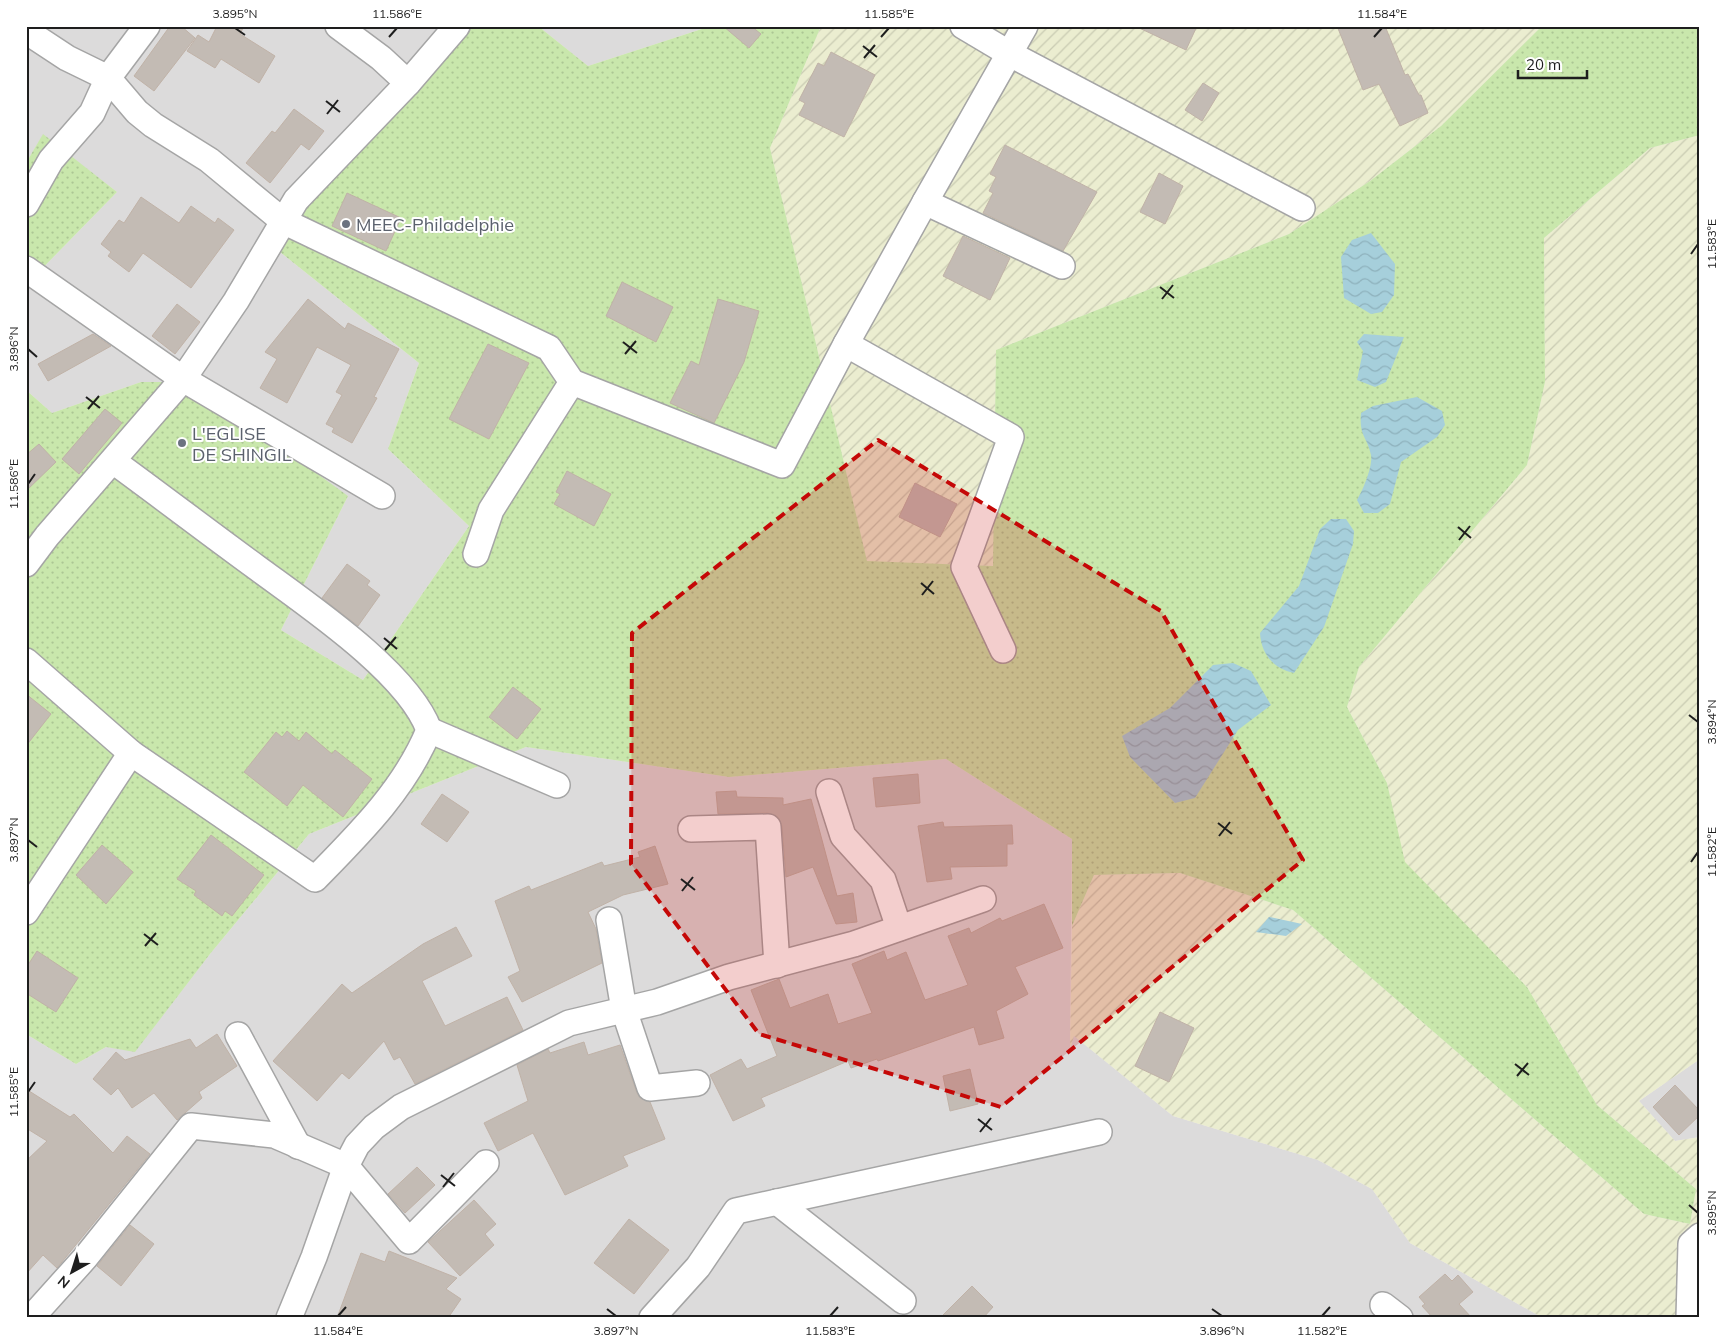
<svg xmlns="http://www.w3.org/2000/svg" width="1726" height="1344" font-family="Mulish,sans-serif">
  <defs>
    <pattern id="farmland-furrows" width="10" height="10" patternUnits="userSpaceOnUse" patternTransform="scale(1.25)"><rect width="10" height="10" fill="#ebedd0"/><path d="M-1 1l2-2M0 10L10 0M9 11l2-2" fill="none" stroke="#c9cbb2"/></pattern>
    <pattern id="grass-dots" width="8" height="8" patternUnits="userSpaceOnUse" patternTransform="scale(1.25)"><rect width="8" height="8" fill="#c9e7ac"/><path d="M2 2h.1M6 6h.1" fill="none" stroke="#acc694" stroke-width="1.8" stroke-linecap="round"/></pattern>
    <pattern id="water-waves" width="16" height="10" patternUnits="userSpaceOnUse" patternTransform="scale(1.25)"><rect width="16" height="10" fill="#a6cfdb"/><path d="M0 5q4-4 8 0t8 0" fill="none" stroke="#8eb1bc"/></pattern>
  </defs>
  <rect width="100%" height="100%" fill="#efebe4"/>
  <g fill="#dcdbdb">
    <path d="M26,26H467L270,244L419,363L388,449L469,526L363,680L281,630L348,496L141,382L52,413L26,390V285L117,192L43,135L26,163Z"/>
    <path d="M538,26H711L588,66Z"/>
    <path d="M526,747L729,777L946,759L1072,839L1070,1047L1073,1035L1173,1116L1318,1160L1372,1189L1410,1243L1543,1318H26V1034L76,1064L106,1047L135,1051L210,954L309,834Z"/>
    <path d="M1700,1059V1137L1675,1141L1639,1101Z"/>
  </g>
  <g fill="url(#farmland-furrows)">
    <path d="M821,26H1542L1441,126L1370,181L1289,234L996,350L994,566L867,562L770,148Z"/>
    <path d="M1700,135V1059L1639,1101L1675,1141L1700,1137V1318H1543L1410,1243L1372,1189L1318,1160L1173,1116L1074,1036L1070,1050L1072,926L1094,875L1180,873L1293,910L1644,1214L1690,1224L1696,1189L1597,1105L1527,987L1404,862L1387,783L1347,707L1359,667L1527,465L1545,382L1544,238L1650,148Z"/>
  </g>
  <g fill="url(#grass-dots)">
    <path d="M467,26H538L588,66L711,26H821L770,148L867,561L993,566L996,350L1289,234L1370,181L1441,126L1542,26H1700V135L1650,148L1544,238L1545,382L1527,465L1359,667L1347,707L1387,783L1405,862L1527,987L1597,1105L1696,1189L1690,1224L1644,1214L1293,910L1180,873L1094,875L1072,926V839L946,759L729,777L526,747L309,834L210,954L135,1052L106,1047L76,1064L26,1034V390L52,413L141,382H191L348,496L281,630L363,680L469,526L388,449L419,363L270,244Z"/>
    <path d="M43,134L117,192L26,285V163Z"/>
  </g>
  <g fill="url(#water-waves)">
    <path d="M1371,233L1395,264L1394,295L1382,312L1371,314L1344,298L1341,257L1352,240Z"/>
    <path d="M1364,334L1404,337L1386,382L1375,387L1357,380L1363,351L1357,342Z"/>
    <path d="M1417,397L1442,411L1445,425L1437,437L1401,462L1390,504L1378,513H1364L1357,500C1363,490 1373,466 1371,455C1367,436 1359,437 1361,413L1373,406Z"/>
    <path d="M1331,519H1346L1354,531L1353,544L1324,627L1294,673C1273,669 1261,653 1260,633L1299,586L1320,529Z"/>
    <path d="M1233,663L1251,671L1271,705L1238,730L1195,798L1175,803L1130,757L1122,736L1170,708L1213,665Z"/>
    <path d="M1269,917H1270L1302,924L1286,936L1256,932Z"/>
  </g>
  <g fill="#c3bbb4" stroke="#c0b2a7">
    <path d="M170,26H181L195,38L154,91L134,76Z"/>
    <path d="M217,26H244L240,34L275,56L259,83L221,59L215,68L187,51L198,35L209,42Z"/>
    <path d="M723,26H751L761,34L749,48Z"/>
    <path d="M1135,26H1197L1186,50Z"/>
    <path d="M1337,26H1385L1405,75L1408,74L1419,95H1421L1428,113L1400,126L1379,84L1363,90Z"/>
    <path d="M831,52L875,75L844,137L799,115L805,103L799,100L818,63L824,66Z"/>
    <path d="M1203,83L1219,93L1202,121L1185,110Z"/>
    <path d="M294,109L324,131L309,150L301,144L270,183L246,163L272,131L275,133Z"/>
    <path d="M1005,145L1097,192L1063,251L983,213L993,193L989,191L996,177L990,174Z"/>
    <path d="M1159,173L1183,186L1165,224L1140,212Z"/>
    <path d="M347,193L401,218L386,251L332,226Z"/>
    <path d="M141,197L179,223L191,206L215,223L218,218L234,230L191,288L143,253L129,272L108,256L111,252L101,244L119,220L124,223Z"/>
    <path d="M963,236L1010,258L990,300L943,276Z"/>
    <path d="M622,282L673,307L656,342L606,316Z"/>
    <path d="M308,299L345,329L348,323L399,349L374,397L377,398L352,443L332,432L334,428L326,424L342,395L336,392L351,365L317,347L287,403L260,388L277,359L265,352Z"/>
    <path d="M718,299L759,311L744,362L714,423L670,403L691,361L699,365Z"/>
    <path d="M177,304L200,322L175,354L152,336Z"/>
    <path d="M93,334L111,346L48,381L38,364Z"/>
    <path d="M488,344L529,363L489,439L449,419Z"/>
    <path d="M105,409L122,423L79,474L62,459Z"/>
    <path d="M39,444L56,462L26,491V455Z"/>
    <path d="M567,471L611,494L594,526L554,504L560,494L556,492Z"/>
    <path d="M915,483L957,504L940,537L899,517Z"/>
    <path d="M347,564L370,581L367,585L380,595L358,626L322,598Z"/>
    <path d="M513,687L541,709L517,739L489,717Z"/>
    <path d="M26,694L51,714L26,746Z"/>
    <path d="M287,731L299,741L306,732L332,754L335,750L372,779L343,817L303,785L287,806L244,772L276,732L282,737Z"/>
    <path d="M918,774L920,803L876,807L873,778Z"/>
    <path d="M736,791L737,797L783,798V805L811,799L837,896L853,893L857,922L836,924L813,867L786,877L782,826L778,817L768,813L718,814L716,792Z"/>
    <path d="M442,794L469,812L447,842L421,824Z"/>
    <path d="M943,822L944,827L1012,825L1013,844H1007V866L950,867L952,879L927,882L918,826Z"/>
    <path d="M211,835L264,875L232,916L225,911L222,916L194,895L196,891L177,879Z"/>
    <path d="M102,845L133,872L106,904L76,875Z"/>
    <path d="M655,846L668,884L623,895L588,912L596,929L602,963L522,1002L508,977L520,971L495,901L529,886L531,890L602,862L604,866L640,857L638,852Z"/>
    <path d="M1044,904L1063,948L1015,967L1028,994L996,1011L1004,1038L979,1045L974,1027L878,1061L877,1059L851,1068L848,1061L761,1098L765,1106L733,1121L710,1075L741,1059L747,1069L777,1056L751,990L779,979L790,1008L828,994L838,1024L872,1013L852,964L884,951L887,960L906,952L925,1000L968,985L948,936L969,928L971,933L1000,918L1002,921Z"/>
    <path d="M456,927L472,956L422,981L445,1026L507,997L523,1030L415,1084L400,1057L394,1060L384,1041L349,1079L342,1073L317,1101L273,1061L342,984L352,993L423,944Z"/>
    <path d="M37,951L78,978L56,1012L26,993V968Z"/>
    <path d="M1160,1012L1194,1028L1169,1082L1135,1066Z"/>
    <path d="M217,1034L237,1066L199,1092L202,1098L177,1120L154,1093L132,1108L118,1088L111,1095L93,1079L116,1052L125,1060L190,1039L196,1048Z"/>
    <path d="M584,1042L588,1055L620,1045L637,1093L640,1098L650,1102L665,1139L623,1156L628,1166L565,1195L533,1133L498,1151L484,1123L528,1101L517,1065L548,1049L550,1053Z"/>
    <path d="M970,1069L978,1104L950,1111L943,1076Z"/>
    <path d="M1675,1085L1700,1111V1115L1679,1135L1653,1107Z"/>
    <path d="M26,1089L70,1117L74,1114L113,1153L127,1136L150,1154L57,1268L43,1255L26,1274V1161L47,1141L26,1128Z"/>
    <path d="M417,1167L435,1185L405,1213L388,1194Z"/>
    <path d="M474,1200L496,1224L485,1234L494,1245L460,1276L428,1242Z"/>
    <path d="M629,1219L669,1250L634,1294L594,1263Z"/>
    <path d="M130,1225L154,1244L121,1286L97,1266Z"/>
    <path d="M389,1251L457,1278L446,1289L461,1299L448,1318H337L361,1253L385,1262Z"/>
    <path d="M1445,1274L1452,1281L1458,1275L1473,1292L1459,1304L1472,1318H1433L1422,1306L1425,1304L1419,1297Z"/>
    <path d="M972,1286L993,1307L983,1318H940Z"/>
  </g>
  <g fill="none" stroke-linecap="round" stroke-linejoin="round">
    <defs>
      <g id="minor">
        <path d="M338,26L381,58L408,83"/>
        <path d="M963,26L1010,54L1302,208"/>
        <path d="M1025,26L925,202L1062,266"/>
        <path d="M26,31L67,58L108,78L137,112L153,125L209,160L283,221L549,348L572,382L782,465L846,344"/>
        <path d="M925,202L846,344L1011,437L964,567L1003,650"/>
        <path d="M26,204L51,160L92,113L108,78L147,26"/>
        <path d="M26,269L183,379L382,496"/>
        <path d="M476,554L491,510L572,382"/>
        <path d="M26,564L47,536L183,379L236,301L296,200L408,83L457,26"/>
        <path d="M26,661L131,753L315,879C359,834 405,789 429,730C408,672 306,604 256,567C208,532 161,496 113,461"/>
        <path d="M429,730L557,785"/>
        <path d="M829,792L843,836L883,880L899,928"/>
        <path d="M691,829L768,827L777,965"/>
        <path d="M26,912L131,753"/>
        <path d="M609,920L624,1010L650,1088L697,1083"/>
        <path d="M238,1035L298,1146"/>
        <path d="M777,1202L903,1301"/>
        <path d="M1383,1305L1400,1318"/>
        <path d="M31,1318L85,1258L191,1126L274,1135L346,1166L409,1241L486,1163"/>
        <path d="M289,1318L314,1257L346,1166L357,1145L374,1127L401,1107L569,1023L657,1002L729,977L854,944L983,899"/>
        <path d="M652,1318L698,1267L736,1211L1099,1132"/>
        <path d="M1689,1318L1691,1244L1700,1236"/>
      </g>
    </defs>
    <use href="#minor" stroke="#a5a5a5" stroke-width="28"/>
    <use href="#minor" stroke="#fff" stroke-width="25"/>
  </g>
  <path fill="#c50807" fill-opacity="0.2" stroke="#c50807" stroke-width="4" stroke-dasharray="10 6" stroke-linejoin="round" d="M878,440L1161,611L1303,860L1001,1107L759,1034L631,864L632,633Z"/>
  <path fill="none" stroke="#1e1e1e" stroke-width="2" d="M235,28L245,35M389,37L397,28M881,37L889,28M1374,37L1382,28M863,46L877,57M864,58L875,45M326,101L340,112M327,114L338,100M1691,254L1698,244M1160,287L1174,298M1162,299L1173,285M623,342L637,353M28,349L37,357M625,354L636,341M86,397L100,408M88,409L99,396M28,484L35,474M1458,527L1471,538M1459,540L1470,526M921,583L934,594M922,595L933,581M384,638L397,649M385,650L396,637M1689,715L1698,722M1218,823L1232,834M1219,836L1230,822M28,840L37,847M1691,862L1698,852M681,879L695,890M682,891L693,877M144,934L158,945M145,946L156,933M1515,1064L1529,1075M1517,1076L1528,1063M28,1092L35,1082M978,1119L992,1130M980,1132L991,1118M441,1175L455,1186M443,1187L454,1173M1689,1205L1698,1213M607,1309L616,1316M1212,1309L1222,1316M338,1316L346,1307M830,1316L838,1307M1322,1316L1330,1307"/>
  <g fill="#6b7280" stroke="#fff" stroke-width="2">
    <circle cx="346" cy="224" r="5"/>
    <circle cx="182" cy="443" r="5"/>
  </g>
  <g text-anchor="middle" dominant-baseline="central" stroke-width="4" stroke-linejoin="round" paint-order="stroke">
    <g font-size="18" fill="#5b616d" stroke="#fff" text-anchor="start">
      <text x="356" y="224">MEEC-Philadelphie</text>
      <text x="192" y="433">L'EGLISE<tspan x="192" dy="21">DE SHINGIL</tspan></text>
    </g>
  </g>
  <rect width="1726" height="1344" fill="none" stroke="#ffffff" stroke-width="55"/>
  <g transform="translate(72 1272) rotate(219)" stroke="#ffffff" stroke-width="4" paint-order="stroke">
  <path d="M0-4L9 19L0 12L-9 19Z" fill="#1e1e1e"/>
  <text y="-8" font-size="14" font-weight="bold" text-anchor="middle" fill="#1e1e1e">N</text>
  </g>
  <path d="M1518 70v8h69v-8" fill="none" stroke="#1e1e1e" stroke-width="2.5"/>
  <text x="1526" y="70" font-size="15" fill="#1e1e1e" stroke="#ffffff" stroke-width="4" paint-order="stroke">20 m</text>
  <rect x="28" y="28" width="1670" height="1288" fill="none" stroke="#1e1e1e" stroke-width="2"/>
  <g font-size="12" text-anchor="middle" fill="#1e1e1e">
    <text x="235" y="18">3.895°N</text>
    <text x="397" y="18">11.586°E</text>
    <text x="889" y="18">11.585°E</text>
    <text x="1382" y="18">11.584°E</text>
    <text transform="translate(1712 244) rotate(-90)" y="4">11.583°E</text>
    <text transform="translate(14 349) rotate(-90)" y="4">3.896°N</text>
    <text transform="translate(14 484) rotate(-90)" y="4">11.586°E</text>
    <text transform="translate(1712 722) rotate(-90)" y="4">3.894°N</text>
    <text transform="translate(14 840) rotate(-90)" y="4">3.897°N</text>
    <text transform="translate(1712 852) rotate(-90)" y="4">11.582°E</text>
    <text transform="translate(14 1092) rotate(-90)" y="4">11.585°E</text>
    <text transform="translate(1712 1213) rotate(-90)" y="4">3.895°N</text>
    <text x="338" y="1335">11.584°E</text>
    <text x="616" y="1335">3.897°N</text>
    <text x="830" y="1335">11.583°E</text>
    <text x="1222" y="1335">3.896°N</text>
    <text x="1322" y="1335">11.582°E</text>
  </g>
</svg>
